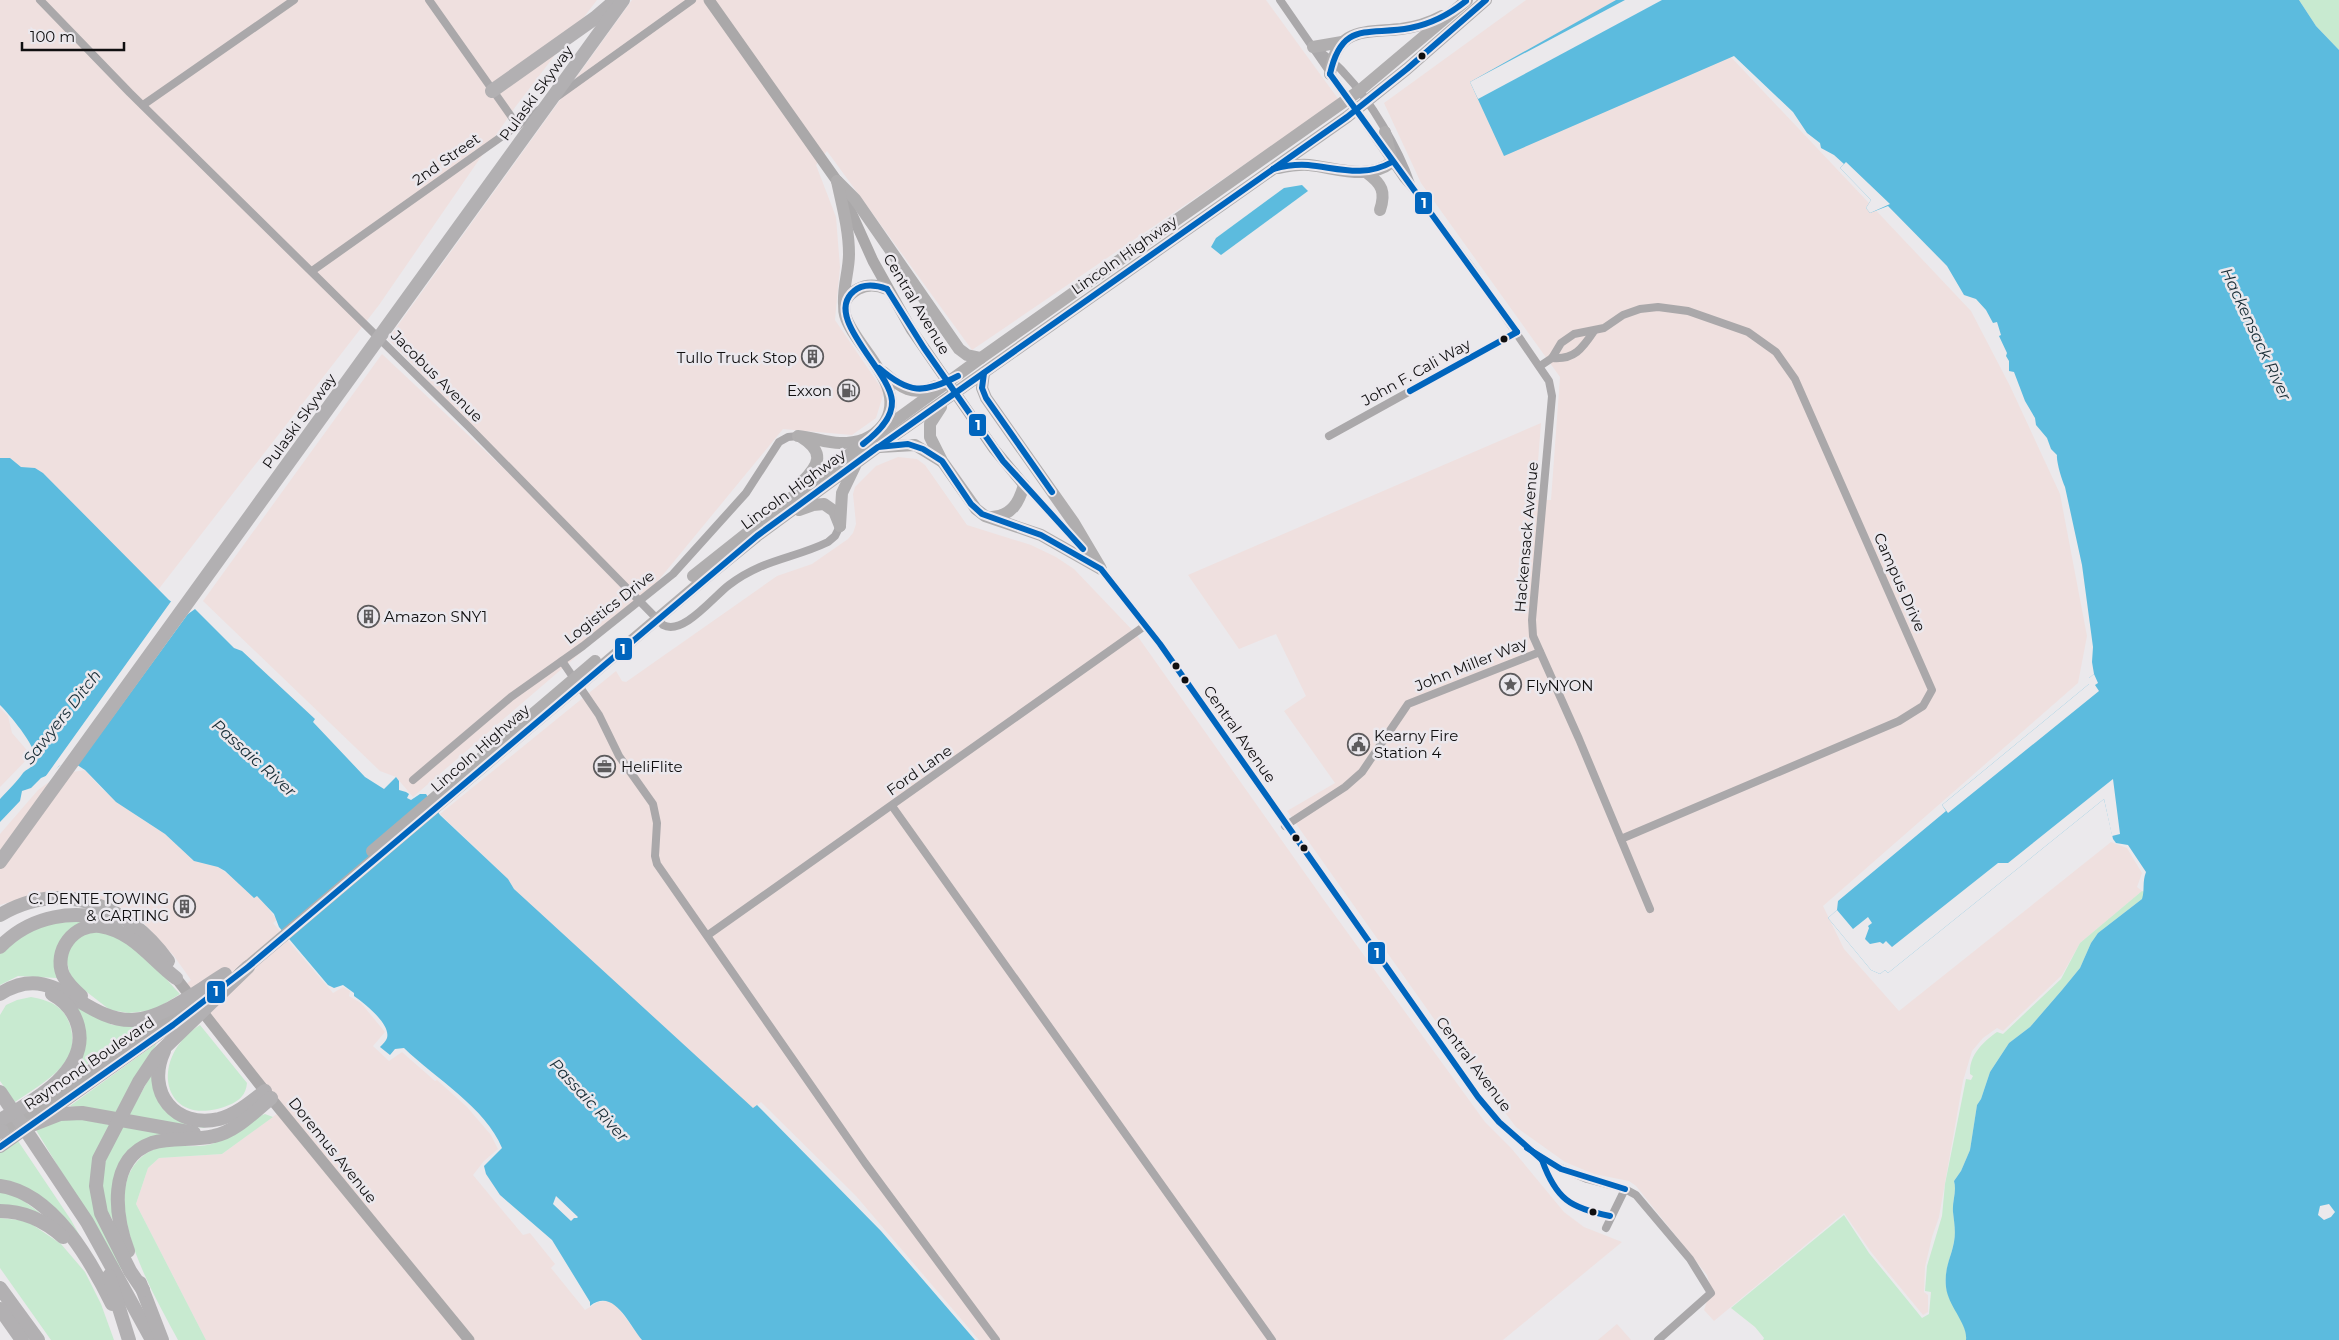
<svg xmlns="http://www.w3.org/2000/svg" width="2339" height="1340" font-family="Montserrat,sans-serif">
  <rect width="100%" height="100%" fill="#ebe9ec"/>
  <g fill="#efe0df">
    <path d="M0,0H597L516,106L379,305L158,590L43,473L35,468L21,467L10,458H0Z"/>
    <path d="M632,0H1266L1339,100L972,350L827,151L816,165L836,217L840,267L835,320L884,392L876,418L852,435L783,429L643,599L413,797L396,777L380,771L203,601L382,354L594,553L388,339Z"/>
    <path d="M1526,0H1616L1730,56L1971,311L2010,386L2060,494L2087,636L2078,683L1823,906L1844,949L1899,1011L2111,842L2127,848L2142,873L2137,887L2142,891L2080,943L2062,975L2003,1031L1997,1028L1983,1038L1972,1051L1963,1081L1939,1217L1932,1237L1925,1267L1924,1292L1928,1295V1312L1923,1315L1871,1252L1844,1213L1714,1321L1704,1310L1711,1289L1707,1275L1636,1186L1629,1181L1594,1174L1565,1162L1516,1127L1444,1033L1287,811L1335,783L1284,711L1306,696L1276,634L1239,649L1188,575L1541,423L1535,500H1551L1560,377L1421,183L1384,103Z"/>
    <path d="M898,457L917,459L925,465L967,525L1031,545L1056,557L1074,569L1136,634L1326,903L1485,1122L1511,1148L1564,1212L1584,1227L1622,1242L1503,1340H979L856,1196L761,1102L753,1109L514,889L508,879L440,814L616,671L622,681L626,682L777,576L812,564L848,539L853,533L856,524L853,494L855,487L876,466Z"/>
    <path d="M0,708L8,716L12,733L31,755L0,787Z"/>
    <path d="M85,770L102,789L137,816L165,834L194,861L218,867L233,878L254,898L256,896L261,899L277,920L273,923L333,993L343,987L350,991L349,996L361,1003L385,1032L373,1046L389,1061L402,1052L435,1081L437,1080L467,1107L491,1135L498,1149L484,1161L473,1175L523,1235L530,1233L555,1264L551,1268L585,1310L598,1302L607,1301L616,1305L642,1340H206L136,1204L148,1168L159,1158L222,1154L282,1110L182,988L191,980L174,956L143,922L124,909L93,896L66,892L36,894L0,905V834L38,790L60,774Z"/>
    <path d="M1617,1324L1631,1340H1598Z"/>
  </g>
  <g fill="#c8ead0">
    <path d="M2299,0H2339V50L2316,26Z"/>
    <path d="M2142,891L2145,892L2142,899L2098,933L2091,943L2080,968L2062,990L2030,1027L2009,1043L1990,1072L1981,1099L1977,1105L1970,1150L1961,1171L1954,1181C1957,1192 1952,1201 1953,1212C1954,1221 1956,1231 1954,1242C1951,1257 1944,1270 1946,1287C1949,1305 1968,1322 1966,1340H1763L1764,1338L1755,1327L1731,1308L1844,1215L1869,1253L1922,1318L1929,1314L1931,1292L1925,1291L1927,1266L1942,1216L1945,1184L1966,1079L1971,1080L1973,1076L1970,1074C1969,1055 1983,1042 1997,1032L2003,1034L2061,979L2080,943Z"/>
    <path d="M87,920L75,926L57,978L18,976L0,985V954L37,925Z"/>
    <path d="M97,930C133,935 157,970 180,994L154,1010L129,1013L110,1010L83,989L71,979L66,958L71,944L83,934Z"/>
    <path d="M31,997C41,999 51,1001 59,1008C73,1019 77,1047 66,1061C54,1078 32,1090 15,1102L0,1081V1015L6,1005L17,1000Z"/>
    <path d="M76,1005L112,1025L139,1026L62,1083L82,1052Z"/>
    <path d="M200,1025L247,1083C246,1095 239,1101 229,1105C163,1132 146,1059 200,1025Z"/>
    <path d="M157,1043L117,1113L70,1106Z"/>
    <path d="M153,1072C154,1109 168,1122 205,1125L204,1128L128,1116Z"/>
    <path d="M265,1114L273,1117L222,1154L159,1158L148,1168L136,1204L206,1340H178C156,1298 90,1191 147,1153C169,1139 194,1152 217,1142C234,1135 248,1120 265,1114Z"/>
    <path d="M74,1118L111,1125L92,1167L124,1268L120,1269L33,1125Z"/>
    <path d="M122,1125L174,1133L121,1165L115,1223C111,1217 106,1210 103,1203C94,1177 111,1147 122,1125Z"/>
    <path d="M16,1138L71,1220L94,1261L64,1220L0,1181V1152Z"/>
    <path d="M0,1191L17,1196L40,1213L36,1214L0,1208Z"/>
    <path d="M0,1218L27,1221L61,1244L85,1272L101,1304L114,1340H51L0,1268Z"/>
  </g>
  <g fill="#5cbbde" fill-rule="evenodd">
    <path d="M1616,0H2299L2316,26L2339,50V1340H1966C1968,1324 1948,1306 1946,1287C1944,1268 1951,1258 1954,1242C1956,1231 1954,1222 1953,1212C1952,1201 1957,1192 1954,1181L1961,1171L1970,1150L1977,1105L1981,1099L1990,1072L2009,1043L2030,1027L2062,990L2080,968L2091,943L2098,933L2142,899C2145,890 2142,882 2146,872L2128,845L2116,843L2113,839L2104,799L1888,973L1885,970L1880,974L1871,970L1828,918L1837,910L1838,901L1946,811L1942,805L2089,684V678L2094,674L2092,662L2093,647L2082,565L2065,487C2062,481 2056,461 2057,455L2051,449L2047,438L2036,425L2035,418L2025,401L2014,372L2009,371V361L2006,356L2007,353L1999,336L2001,335L1997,322L1993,323L1986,310L1976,299L1964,295L1947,266L1888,206L1870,213L1866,208L1871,200L1840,168L1844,164L1834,155L1821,148L1820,143L1807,133L1793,112L1734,56L1504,156L1470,82ZM2329,1204L2335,1212L2331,1217L2324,1220L2318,1215L2320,1206Z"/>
    <path d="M1302,185L1308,191L1221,255L1211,247L1216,238L1284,188Z"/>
    <path d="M0,458H10L21,467L35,468L43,473L169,600L188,614L195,609L234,648L242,651L315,719L313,722L365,777L384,789L396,777L399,781V790L406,792L409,794L407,798L411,800L420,794H426L440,815L508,879L514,889L753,1108L757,1105L881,1231L975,1340H642C629,1325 614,1287 590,1306V1302L552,1240L500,1195L486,1174L484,1166L502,1148C486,1108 435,1078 404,1048L395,1049L390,1055L380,1047C383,1044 386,1041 387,1038C391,1024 364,1003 354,996V993L343,985L334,988L328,985L279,927L274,914L257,896L254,898L225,871L218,867L194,861L165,834L116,802L85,770L68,759L48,775L41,778L31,788L22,791L20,801L0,822V799C8,790 17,782 23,773C26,769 32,768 35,763C41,751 9,714 0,705Z"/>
  </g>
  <g fill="#ebe9ec">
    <path d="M1625,0H1662L1478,99L1470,82Z"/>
    <path d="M1846,162L1890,204L1870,213L1866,208L1871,200L1840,168Z"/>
    <path d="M172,600L189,612L193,607L77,766L68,762L59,766L49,777L43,780Z"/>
    <path d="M2094,674L2098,683L2095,685L2099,691L1948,813L1942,805L2089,684V678Z"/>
    <path d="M2113,779L2120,834L2112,836L2104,799L1888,973L1885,970L1880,974L1871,970L1828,918L1837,910L1853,929L1868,917L1872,923L1868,926L1869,928L1865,939L1870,944L1880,942L1883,944L1886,941L1892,947L1998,863H2008Z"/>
    <path d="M556,1196L578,1217L577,1218H574L571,1221L553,1204Z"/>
  </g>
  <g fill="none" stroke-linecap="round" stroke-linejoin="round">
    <g stroke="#aaa8aa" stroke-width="8">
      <path d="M40,0L130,93L468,426L663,625C683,636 713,597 729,585C763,559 793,559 828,542L835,536L840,526"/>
      <path d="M429,0L518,126"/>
      <path d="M1280,0L1403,178L1412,188L1471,267L1549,381L1552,396L1532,620L1533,636L1579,739L1650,909"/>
      <path d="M1319,51C1328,58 1338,65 1345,74C1370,100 1399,149 1411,184"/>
      <path d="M558,96L692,0"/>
      <path d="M143,105L294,0"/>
      <path d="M312,271L539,110"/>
      <path d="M1552,358C1574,360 1582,349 1594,331"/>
      <path d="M1540,366L1552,358L1561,343L1574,334L1604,328L1623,315L1640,309L1658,307L1688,311L1748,332L1776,352L1795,379L1932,690L1923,706L1899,721L1621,839"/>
      <path d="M1329,436L1517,332"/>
      <path d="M1024,485L1087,553"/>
      <path d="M1100,567L1160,644L1478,1097L1499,1122L1542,1160L1587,1179L1625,1189L1636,1195L1690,1259L1711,1293L1658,1340"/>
      <path d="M562,661L599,715L619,756L653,804L657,823L655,856L657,864L865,1163L996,1340"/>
      <path d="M413,780L511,697L583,646L673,574L746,493L779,442L788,437L798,436"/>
      <path d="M892,806L1272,1340"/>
      <path d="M1285,826L1345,787L1362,772L1408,704L1540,652"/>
      <path d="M708,935L1146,625"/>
      <path d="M1606,1228L1625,1189"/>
    </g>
    <g stroke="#aaa8a9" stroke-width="11">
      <path d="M709,0L837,181L873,261L911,329L994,449L1024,485"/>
      <path d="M176,978L260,1085L469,1340"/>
    </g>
    <g stroke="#b0aeaf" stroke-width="12">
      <path d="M1313,47L1342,42"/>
      <path d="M1330,74C1336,27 1363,33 1401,29C1416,27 1429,23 1442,16"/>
      <path d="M1278,168C1288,166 1298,164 1309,165C1337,168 1368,181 1392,162L1385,132"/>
      <path d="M1367,173C1382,184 1386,192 1380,210"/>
      <path d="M837,181L855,199L959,349L967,355L981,358"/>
      <path d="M837,181C842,205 849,229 849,254C849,271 843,286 844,304"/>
      <path d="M883,372C901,388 913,397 936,386"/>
      <path d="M984,373L982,388L986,398L1074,523L1100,567"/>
      <path d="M941,407L930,424V437L942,461L976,509L985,516L1041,535L1101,569"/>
      <path d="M798,436C812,437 826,443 840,443C858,443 872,439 883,425C920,375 806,318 858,289C867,284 878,285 887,289"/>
      <path d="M801,437C825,452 820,464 802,482"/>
      <path d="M880,447L915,445L941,461"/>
      <path d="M799,510L813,505L824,504L834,511L840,526"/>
      <path d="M992,517C1012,516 1019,502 1024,485"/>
      <path d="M840,526L842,493L855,466"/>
      <path d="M693,576L815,479L981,358L1359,91L1467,0"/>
      <path d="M372,851L595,661"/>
      <path d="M240,973L708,576L757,536L878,447L1347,117L1407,69L1486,0"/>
      <path d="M2,1131L183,1007"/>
      <path d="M0,1147L207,1000"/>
    </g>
    <g stroke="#b2b0b2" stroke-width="14">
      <path d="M492,91L595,18L616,0"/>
      <path d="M0,862L623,0"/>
      <path d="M0,915C63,878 128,906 168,961"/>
      <path d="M0,947C31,915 75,908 116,922"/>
      <path d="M0,994C54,959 82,1021 132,1020C163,1019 199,990 225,974"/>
      <path d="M81,996C74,990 67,983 63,975C53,951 74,923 100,926C133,931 151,959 176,978"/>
      <path d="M164,1051C145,1092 175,1129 219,1119C237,1114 251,1102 265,1091"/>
      <path d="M0,1092L87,1222L152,1340"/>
      <path d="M0,1120C32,1102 90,1071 78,1026C74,1011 65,1001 52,994"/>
      <path d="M24,1128L60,1114L82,1113L194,1133"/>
      <path d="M0,1132L2,1131"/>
      <path d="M0,1186C53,1193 91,1261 112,1304"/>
      <path d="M0,1211C24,1211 45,1221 63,1237"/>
      <path d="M128,1251C115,1216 107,1159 152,1143C172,1137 194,1141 214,1136C235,1132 254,1112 271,1098"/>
      <path d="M109,1276L129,1340"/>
      <path d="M140,1283L162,1340"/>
      <path d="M0,1288L38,1340"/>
      <path d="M143,1290L130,1271L101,1213L96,1186L99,1159L139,1082L157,1055L248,967"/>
      <path d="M0,1309L22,1340"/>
    </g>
    <defs>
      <g id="bus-1">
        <path d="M1330,74L1517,332"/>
        <path d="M1330,74C1342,20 1368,36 1410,28C1431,24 1450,14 1466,1"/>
        <path d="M1273,169C1284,166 1296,164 1308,165C1338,168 1364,178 1392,162"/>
        <path d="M887,289L924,348L1003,461L1083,549"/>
        <path d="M879,368C909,394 923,394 958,376"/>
        <path d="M984,373L982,388L986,398L1052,492"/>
        <path d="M1410,391L1517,332"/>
        <path d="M863,444C876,434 893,419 892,401C890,370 822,317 854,291C863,283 877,285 887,289"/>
        <path d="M880,446L1347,117L1407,69L1486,0"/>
        <path d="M0,1147L173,1025L248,967L757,536L878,447L908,444L923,449L942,461L971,504L982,514L1041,535L1101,569L1160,644L1478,1097L1499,1122L1542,1160"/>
        <path d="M1527,1148L1561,1169L1625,1189"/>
        <path d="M1542,1160C1556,1199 1570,1208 1610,1216"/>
      </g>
    </defs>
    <use href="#bus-1" stroke="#ebe8ed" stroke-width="10"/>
    <use href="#bus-1" stroke="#0065bd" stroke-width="6"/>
  </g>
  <defs>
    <symbol id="building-ring" viewBox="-11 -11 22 22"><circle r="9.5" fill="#ebe8ed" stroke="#5d5b5d" stroke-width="1.5"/><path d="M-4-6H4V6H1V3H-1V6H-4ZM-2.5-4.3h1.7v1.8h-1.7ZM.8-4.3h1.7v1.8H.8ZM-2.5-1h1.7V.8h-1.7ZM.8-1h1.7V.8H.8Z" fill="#5d5b5d"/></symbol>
    <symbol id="fuel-ring" viewBox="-11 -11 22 22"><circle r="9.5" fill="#ebe8ed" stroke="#5d5b5d" stroke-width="1.5"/><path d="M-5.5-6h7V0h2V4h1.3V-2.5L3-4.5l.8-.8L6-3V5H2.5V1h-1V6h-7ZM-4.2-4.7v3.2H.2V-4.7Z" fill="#5d5b5d"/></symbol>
    <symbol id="sight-ring" viewBox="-11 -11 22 22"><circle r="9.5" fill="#ebe8ed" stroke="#5d5b5d" stroke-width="1.5"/><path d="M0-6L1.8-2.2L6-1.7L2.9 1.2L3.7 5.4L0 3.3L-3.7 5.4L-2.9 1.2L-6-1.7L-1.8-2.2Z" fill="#5d5b5d"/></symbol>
    <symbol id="civic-ring" viewBox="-11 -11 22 22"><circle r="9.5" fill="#ebe8ed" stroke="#5d5b5d" stroke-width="1.5"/><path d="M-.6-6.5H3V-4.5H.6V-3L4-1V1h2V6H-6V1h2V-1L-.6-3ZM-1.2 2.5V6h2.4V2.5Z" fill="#5d5b5d"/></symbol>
    <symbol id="office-ring" viewBox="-11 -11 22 22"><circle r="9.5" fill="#ebe8ed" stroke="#5d5b5d" stroke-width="1.5"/><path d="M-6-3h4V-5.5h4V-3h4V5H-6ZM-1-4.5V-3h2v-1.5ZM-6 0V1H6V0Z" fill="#5d5b5d"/></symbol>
  </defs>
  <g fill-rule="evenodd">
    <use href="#building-ring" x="800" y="344" width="25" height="25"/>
    <use href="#fuel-ring" x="836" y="378" width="25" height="25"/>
    <use href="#building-ring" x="356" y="604" width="25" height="25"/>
    <use href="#sight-ring" x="1498" y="672" width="25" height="25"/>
    <use href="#civic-ring" x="1346" y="732" width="25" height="25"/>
    <use href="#office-ring" x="592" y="754" width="25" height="25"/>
    <use href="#building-ring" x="172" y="894" width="25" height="25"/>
  </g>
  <g fill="#100f10" stroke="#ebe8ed" stroke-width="2">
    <circle cx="1422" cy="56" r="4.5"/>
    <circle cx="1504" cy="339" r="4.5"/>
    <circle cx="1176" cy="666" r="4.5"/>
    <circle cx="1185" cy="680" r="4.5"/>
    <circle cx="1296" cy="838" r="4.5"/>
    <circle cx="1304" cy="848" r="4.5"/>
    <circle cx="1593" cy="1212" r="4.5"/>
  </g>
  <g text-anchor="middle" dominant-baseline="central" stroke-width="5" stroke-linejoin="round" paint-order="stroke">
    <g font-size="15" fill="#100f10" stroke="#ebe8ed">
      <text transform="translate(536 93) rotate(-54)">Pulaski Skyway</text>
      <text transform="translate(446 159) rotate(-35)">2nd Street</text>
      <text transform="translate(1124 255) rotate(-35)">Lincoln Highway</text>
      <text transform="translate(917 304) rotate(59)">Central Avenue</text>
      <text transform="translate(1416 372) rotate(-29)">John F. Cali Way</text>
      <text transform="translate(437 376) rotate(45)">Jacobus Avenue</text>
      <text transform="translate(299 421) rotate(-54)">Pulaski Skyway</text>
      <text transform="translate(793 489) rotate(-36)">Lincoln Highway</text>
      <text transform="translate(1526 537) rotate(-85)">Hackensack Avenue</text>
      <text transform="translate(1900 582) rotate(66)">Campus Drive</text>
      <text transform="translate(609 607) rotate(-38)">Logistics Drive</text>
      <text transform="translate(1471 664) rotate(-22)">John Miller Way</text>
      <text transform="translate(1240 734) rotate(55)">Central Avenue</text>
      <text transform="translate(480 748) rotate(-41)">Lincoln Highway</text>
      <text transform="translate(919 770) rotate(-35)">Ford Lane</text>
      <text transform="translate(89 1063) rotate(-34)">Raymond Boulevard</text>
      <text transform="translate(1474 1064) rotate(53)">Central Avenue</text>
      <text transform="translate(333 1150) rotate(51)">Doremus Avenue</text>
    </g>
    <g font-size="15" fill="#100f10" stroke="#ebe8ed" text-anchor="start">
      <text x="797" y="357" text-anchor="end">Tullo Truck Stop</text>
      <text x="832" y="390" text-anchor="end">Exxon</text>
      <text x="384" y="616">Amazon SNY1</text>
      <text x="1526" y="685">FlyNYON</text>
      <text x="1374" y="735">Kearny Fire<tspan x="1374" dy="17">Station 4</tspan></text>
      <text x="621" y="766">HeliFlite</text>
      <text x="169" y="898" text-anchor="end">C. DENTE TOWING<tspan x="169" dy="17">&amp; CARTING</tspan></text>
    </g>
    <g font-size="16" font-style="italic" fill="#182d36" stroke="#ebe8ed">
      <text transform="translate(2256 334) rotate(65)">Hackensack River</text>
      <text transform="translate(62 717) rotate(-52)">Sawyers Ditch</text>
      <text transform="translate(254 758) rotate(42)">Passaic River</text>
      <text transform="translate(589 1100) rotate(47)">Passaic River</text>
    </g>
  </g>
  <g stroke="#ebe8ed" stroke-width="2">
    <rect x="1414" y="191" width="19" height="24" rx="5" fill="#0065bd"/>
    <rect x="968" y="413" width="19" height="24" rx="5" fill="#0065bd"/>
    <rect x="614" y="637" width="19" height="24" rx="5" fill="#0065bd"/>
    <rect x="1367" y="941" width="19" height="24" rx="5" fill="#0065bd"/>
    <rect x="206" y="980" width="20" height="24" rx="5" fill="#0065bd"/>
  </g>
  <g font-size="14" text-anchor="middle" font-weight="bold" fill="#fff">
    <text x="1424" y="208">1</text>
    <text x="978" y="430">1</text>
    <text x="623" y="654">1</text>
    <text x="1377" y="958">1</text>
    <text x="216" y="996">1</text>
  </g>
  <path d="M22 42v8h102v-8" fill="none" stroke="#100f10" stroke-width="2.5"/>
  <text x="30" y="42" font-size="15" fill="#100f10" stroke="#ebe8ed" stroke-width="4" paint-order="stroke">100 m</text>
</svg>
